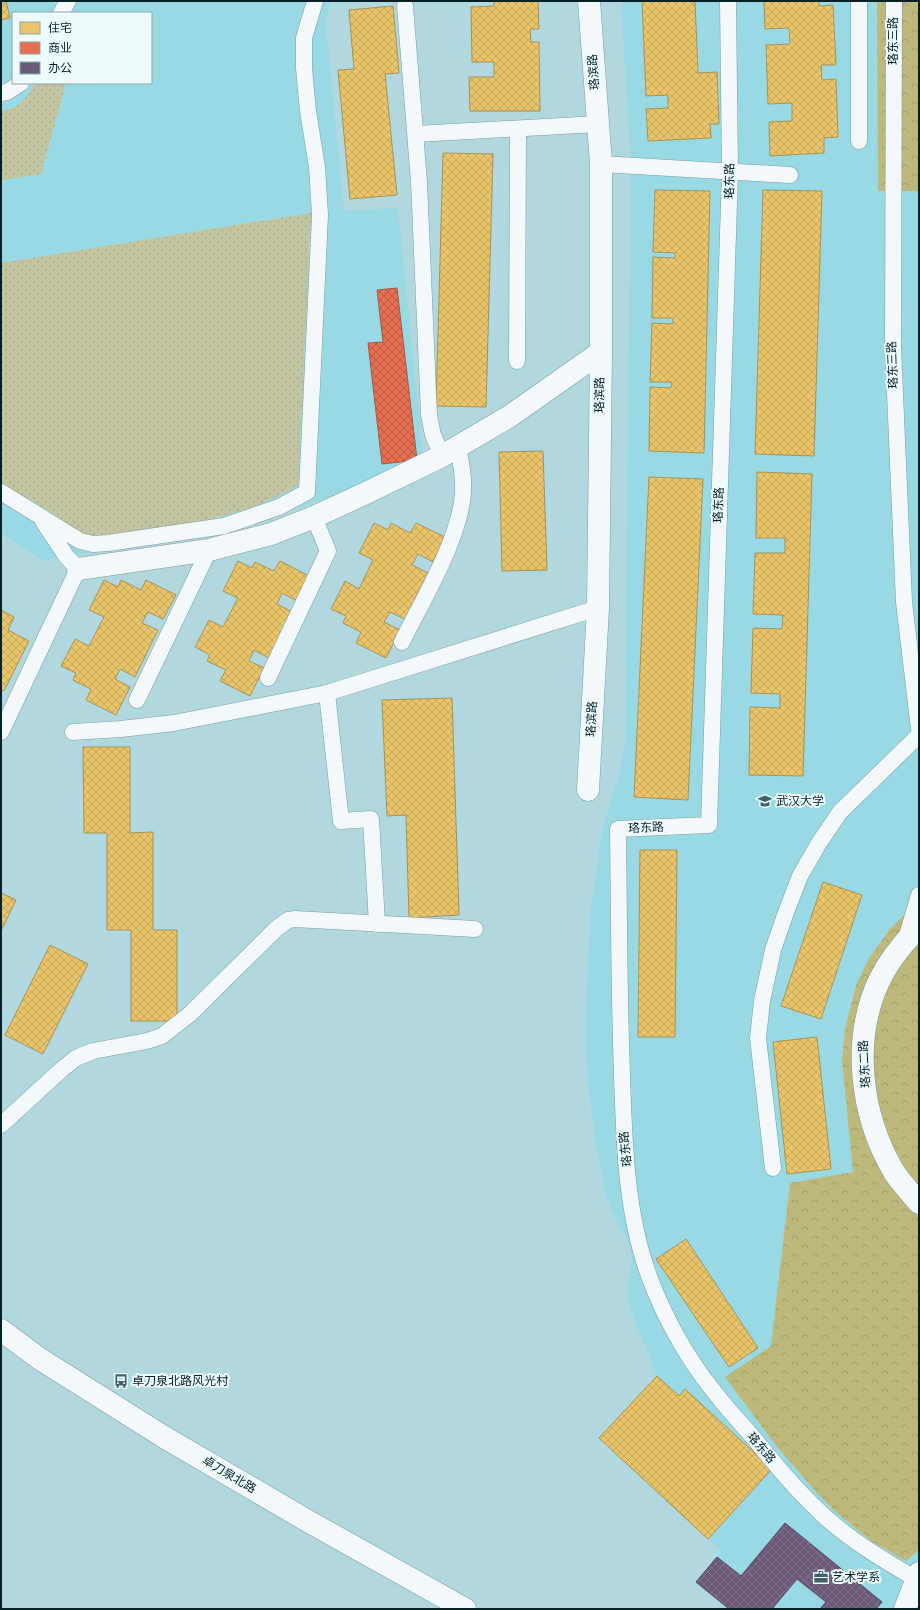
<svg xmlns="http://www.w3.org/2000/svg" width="920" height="1610" font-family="Signika,'Noto Sans SC',sans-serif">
  <defs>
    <pattern id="grass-dots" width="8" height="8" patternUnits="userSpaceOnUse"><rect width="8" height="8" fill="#c3c5a1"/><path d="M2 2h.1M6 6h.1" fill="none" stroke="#a6a98a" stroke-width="1.8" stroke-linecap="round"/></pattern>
    <pattern id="forest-crowns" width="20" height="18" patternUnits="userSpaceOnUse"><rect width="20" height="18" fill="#beb97a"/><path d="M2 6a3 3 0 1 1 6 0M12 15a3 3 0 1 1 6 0" fill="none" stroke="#a29f69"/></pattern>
    <pattern id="homes-cross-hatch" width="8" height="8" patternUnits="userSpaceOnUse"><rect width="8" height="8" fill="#e9c46a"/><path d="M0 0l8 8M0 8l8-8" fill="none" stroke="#c6a85c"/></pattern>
    <pattern id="shops-cross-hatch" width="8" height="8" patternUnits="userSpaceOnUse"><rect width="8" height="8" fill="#e76f51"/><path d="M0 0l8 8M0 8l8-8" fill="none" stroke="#b95b43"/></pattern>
    <pattern id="offices-cross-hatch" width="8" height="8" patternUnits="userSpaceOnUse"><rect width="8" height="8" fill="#6d597a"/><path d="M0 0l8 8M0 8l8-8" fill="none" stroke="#7e728b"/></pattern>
  </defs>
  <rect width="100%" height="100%" fill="#b0d8de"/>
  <g fill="#99d9e3" fill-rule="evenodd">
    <path d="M1,1H330L327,18V34L344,211L398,208L423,458L364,485L234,530L66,556L43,561L1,533ZM13,13H151V83H13Z"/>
    <path d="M621,1H919V1609H729L696,1582L721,1551L599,1438L657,1376L629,1306L628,1287L632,1260L630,1250L627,1239L611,1210L606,1195L596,1146L590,1097L585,1048L586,999L591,910L602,831L620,770L626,742V579L631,166Z"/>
  </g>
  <g fill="url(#grass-dots)">
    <path d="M35,83H66L41,174L1,180V111C19,109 27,98 35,83Z"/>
    <path d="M311,213L298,485C237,522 167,527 98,538C80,535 67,523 52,513C35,502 18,493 1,483V263Z"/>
  </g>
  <g fill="url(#forest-crowns)">
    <path d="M877,1H919V191H878Z"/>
    <path d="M919,900V1550L906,1561L873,1542L838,1514L818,1494L777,1447L725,1377L771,1346L790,1183L853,1172L842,1060L845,1029L856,986L868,960L889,930Z"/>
  </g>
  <g fill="url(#homes-cross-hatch)" stroke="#a49355">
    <path d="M1,1H6L10,18L1,20Z"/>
    <path d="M494,1H538L539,29H530L531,42H539L540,111H470L469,77H494V62H472L471,7L494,6Z"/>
    <path d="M642,1H695L698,73L717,72L719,124H710L711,138L648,141L646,109L668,108V95L646,96Z"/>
    <path d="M764,1H819V6L833,5L836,65H821L822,80L836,79L838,137L824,138V153L770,156L769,122L792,121V103L768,104L766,45L790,44L789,28L765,29Z"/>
    <path d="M393,6L399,73L385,74L397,195L350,199L338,70L354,69L349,10Z"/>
    <path d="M443,153L493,154L486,407L436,406Z"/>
    <path d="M655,190L710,191L704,453L649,451L650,387L671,388L672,382H650L652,323L673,324V318H652L653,257L675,258V253L653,252Z"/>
    <path d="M763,190L822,191L814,456L755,454Z"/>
    <path d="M543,451L547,570L502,571L499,452Z"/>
    <path d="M757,472L812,474L803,776L749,775L750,707L780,708V694L751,693L753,628L782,629L783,615L753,614L755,553H785V538H756Z"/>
    <path d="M649,477L703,479L688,800L634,797Z"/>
    <path d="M374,523L388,530L391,523L410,533L416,523L445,537L433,562L418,554L412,565L428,573L405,619L390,612L384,622L400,630L386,658L356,643L361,632L343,623L346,616L331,609L345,581L359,589L373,560L359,553Z"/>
    <path d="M238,561L252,568L255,562L274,571L280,561L309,576L297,601L282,593L277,604L292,612L269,658L254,650L249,661L264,668L250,696L220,681L226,670L207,661L210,655L195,647L209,620L223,627L238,598L223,591Z"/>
    <path d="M104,580L118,587L121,580L141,590L146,580L176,595L163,619L148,612L142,623L158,630L135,677L120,669L115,679L130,687L116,715L86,700L91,689L73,680L76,673L61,666L75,639L89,646L104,617L89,610Z"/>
    <path d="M1,610L14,617L8,630L29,641L4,691L1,689Z"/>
    <path d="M452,698L459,915L409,918L406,815L387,816L382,700Z"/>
    <path d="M83,747H130V833L153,832V930H177V1021H131V930H107V833H84Z"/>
    <path d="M640,850H677L675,1037H638Z"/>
    <path d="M823,882L862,895L821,1019L781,1006Z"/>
    <path d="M1,893L16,900L1,931Z"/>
    <path d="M50,945L88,964L43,1054L5,1035Z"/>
    <path d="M817,1037L831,1169L787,1174L773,1042Z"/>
    <path d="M686,1239L758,1348L729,1367L656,1259Z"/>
    <path d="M657,1376L679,1396L685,1389L772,1469L708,1539L599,1438Z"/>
  </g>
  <path fill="url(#shops-cross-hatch)" stroke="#a25744" d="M397,288L417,460L382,464L368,343L383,342L377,290Z"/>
  <path fill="url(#offices-cross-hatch)" stroke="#4d4860" d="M785,1523L882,1602L876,1609H820L826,1602L797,1579L772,1609H729L696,1582L717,1557L741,1576Z"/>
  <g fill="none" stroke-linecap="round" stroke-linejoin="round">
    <defs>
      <g id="service">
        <path d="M728,1L730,172L709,825L618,829C619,911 619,993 622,1075C624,1141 626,1214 649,1276C663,1314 686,1357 712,1389C724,1405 738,1420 751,1435C774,1463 797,1491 823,1515C851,1541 884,1560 916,1579"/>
        <path d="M894,1L893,347L904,602L919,729"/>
        <path d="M405,6L419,182L429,415L433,435L442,456"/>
        <path d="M61,13L68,1"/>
        <path d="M1,93L7,92L21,83"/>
        <path d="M416,134L598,124"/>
        <path d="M859,141V1"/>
        <path d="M601,164L790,175"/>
        <path d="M517,361L518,129"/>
        <path d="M1,492L80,541L93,544L108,543L224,526L279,507L307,492L320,215L317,167L308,111L304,68V38L315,1"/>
        <path d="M402,642C422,601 461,537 463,492C464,476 461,462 458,447"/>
        <path d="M268,678L328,551L314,517"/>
        <path d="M327,693L598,608"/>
        <path d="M137,700L209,550"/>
        <path d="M1,732L78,569L66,556L43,521"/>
        <path d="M73,732L121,729L174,723L327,693L341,821L371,819L377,924"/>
        <path d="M906,939L919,895"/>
        <path d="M1,1125L61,1070L76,1058L93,1051L147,1041L162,1036L190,1014L276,929L288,920L295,919L475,929"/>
        <path d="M773,1168L758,1038L762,1001L773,950L785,915L800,876L819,843L840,812L919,735"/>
      </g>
      <g id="minor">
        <path d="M78,569L209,550L271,534L314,517L366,493L442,456L510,416L601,352"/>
        <path d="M588,790L598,608L601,352V164L589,1"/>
        <path d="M919,927C903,943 889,960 879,981C851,1041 861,1116 894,1172C901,1183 911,1193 919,1203"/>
        <path d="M905,1609L919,1573"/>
      </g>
      <path id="tertiary" d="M1,1330L40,1359L164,1437L306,1520L465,1609"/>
    </defs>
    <use href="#service" stroke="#7b9ba0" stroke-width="17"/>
    <use href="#minor" stroke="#7b9ba0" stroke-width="23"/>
    <use href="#tertiary" stroke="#7b9ba0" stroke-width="23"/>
    <use href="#service" stroke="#f3f9fa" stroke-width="16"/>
    <use href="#minor" stroke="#f3f9fa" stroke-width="22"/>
    <use href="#tertiary" stroke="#f3f9fa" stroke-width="22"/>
  </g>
  <defs>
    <symbol id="university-bare" viewBox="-9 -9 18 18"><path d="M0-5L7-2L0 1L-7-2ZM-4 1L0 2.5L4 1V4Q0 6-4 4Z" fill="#3f6066" stroke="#edfbfd" stroke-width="2.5" paint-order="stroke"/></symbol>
    <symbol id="bus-bare" viewBox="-9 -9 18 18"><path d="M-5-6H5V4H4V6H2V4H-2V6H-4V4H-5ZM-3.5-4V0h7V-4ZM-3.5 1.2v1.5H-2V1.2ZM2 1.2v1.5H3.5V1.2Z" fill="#3f6066" stroke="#edfbfd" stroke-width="2.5" paint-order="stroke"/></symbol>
    <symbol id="office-bare" viewBox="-9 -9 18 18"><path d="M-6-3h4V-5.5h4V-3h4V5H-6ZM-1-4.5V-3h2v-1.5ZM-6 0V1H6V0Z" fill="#3f6066" stroke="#edfbfd" stroke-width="2.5" paint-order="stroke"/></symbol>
  </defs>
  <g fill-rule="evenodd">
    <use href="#university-bare" x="755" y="791" width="20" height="20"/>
    <use href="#bus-bare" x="111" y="1371" width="20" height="20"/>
    <use href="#office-bare" x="811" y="1567" width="20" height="20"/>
  </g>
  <g text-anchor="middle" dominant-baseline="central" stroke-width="4" stroke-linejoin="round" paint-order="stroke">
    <g font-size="12" fill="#022025" stroke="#edfbfd">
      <text transform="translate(893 41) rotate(-90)">珞东三路</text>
      <text transform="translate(594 72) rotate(-94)">珞滨路</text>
      <text transform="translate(730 181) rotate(-89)">珞东路</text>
      <text transform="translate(893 365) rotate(-92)">珞东三路</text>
      <text transform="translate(600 395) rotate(-89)">珞滨路</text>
      <text transform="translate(719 505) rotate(-88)">珞东路</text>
      <text transform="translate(592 719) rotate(-87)">珞滨路</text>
      <text transform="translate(646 828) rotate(-2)">珞东路</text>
      <text transform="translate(865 1064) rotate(-93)">珞东二路</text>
      <text transform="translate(626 1149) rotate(-96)">珞东路</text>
      <text transform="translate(761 1448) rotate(50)">珞东路</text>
      <text transform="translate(229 1475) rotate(31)">卓刀泉北路</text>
    </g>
    <g font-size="12" fill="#022025" stroke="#edfbfd" text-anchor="start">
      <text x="776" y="801">武汉大学</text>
      <text x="132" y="1381">卓刀泉北路风光村</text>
      <text x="832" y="1577">艺术学系</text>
    </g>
  </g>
  <rect width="920" height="1610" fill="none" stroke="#022025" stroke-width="4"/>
  <rect x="12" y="12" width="140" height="72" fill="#edfbfd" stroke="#8fa3a7"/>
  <rect x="20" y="22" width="20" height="12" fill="#e9c46a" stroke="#8fa3a7"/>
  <text x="48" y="32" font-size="12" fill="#022025">住宅</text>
  <rect x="20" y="42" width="20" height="12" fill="#e76f51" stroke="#8fa3a7"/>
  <text x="48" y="52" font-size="12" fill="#022025">商业</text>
  <rect x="20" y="62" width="20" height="12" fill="#6d597a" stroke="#8fa3a7"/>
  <text x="48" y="72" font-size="12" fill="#022025">办公</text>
</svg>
